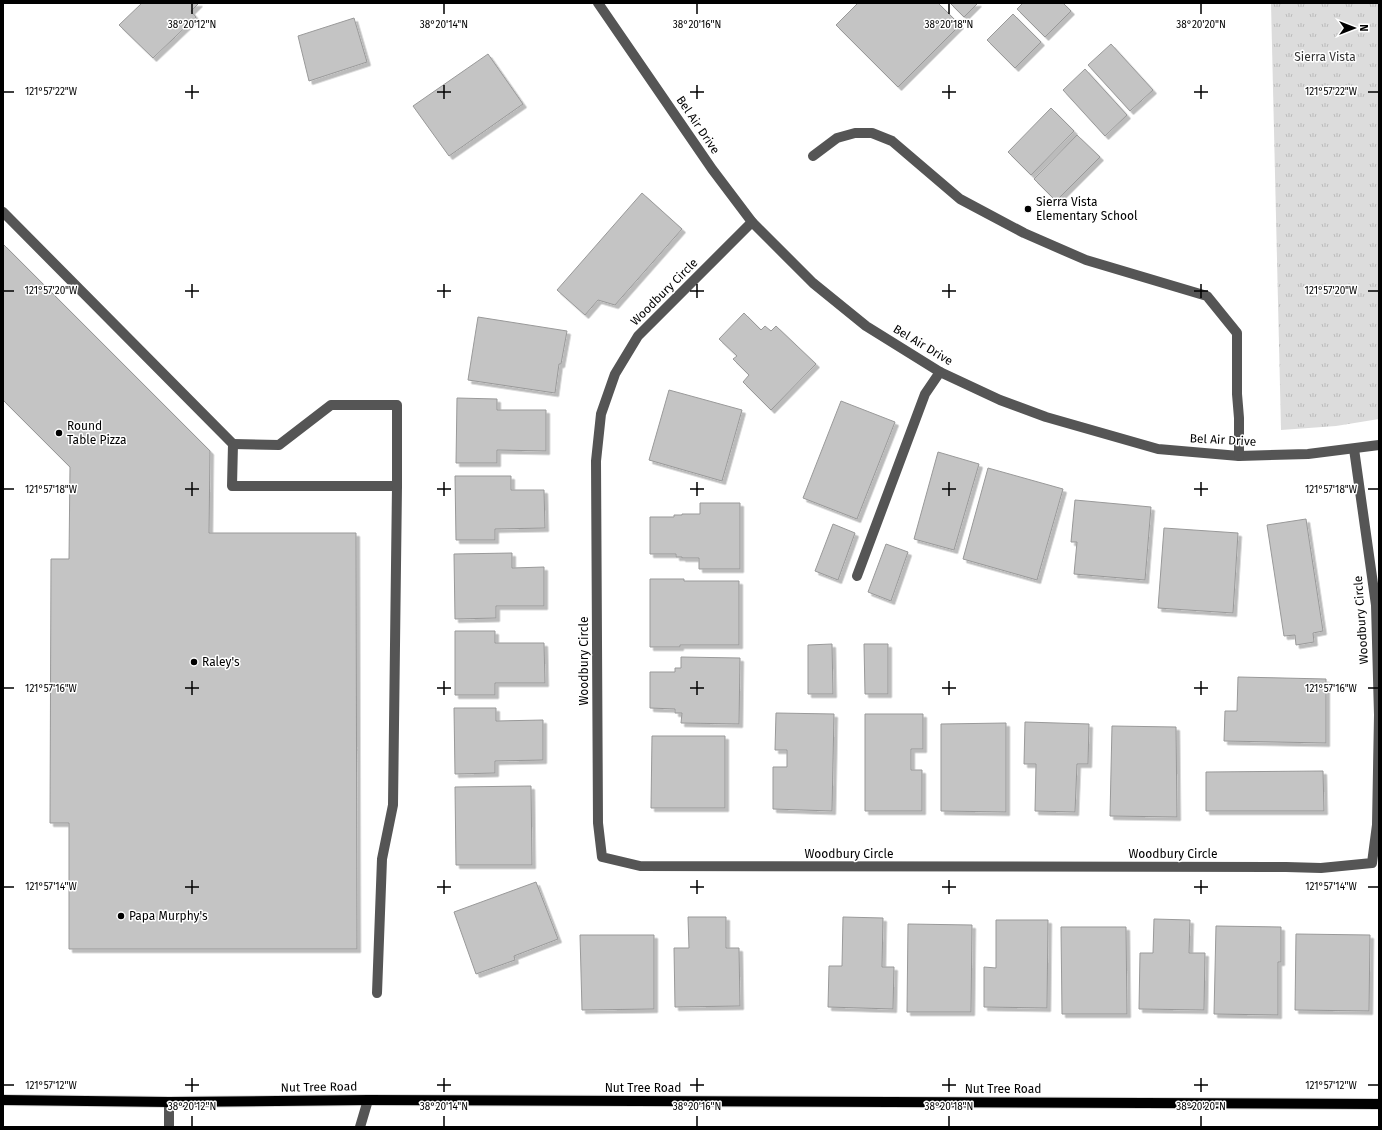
<svg xmlns="http://www.w3.org/2000/svg" width="1382" height="1130" font-family="'Fira Sans',sans-serif">
  <defs>
    <pattern id="park-tufts" width="24" height="20" patternUnits="userSpaceOnUse"><rect width="24" height="20" fill="#dcdcdc"/><path d="M3 7l-1-3M5 7V3M7 7l1-3M15 17l-1-3M17 17v-4M19 17l1-3" fill="none" stroke="#bbb"/></pattern>
    <filter id="shadow"><feDropShadow dx="3.5" dy="3.5" stdDeviation="0" flood-color="#0004"/></filter>
  </defs>
  <rect width="100%" height="100%" fill="#fff"/>
  <path fill="url(#park-tufts)" d="M1271,3H1379V419L1336,426L1281,430Z"/>
  <g fill="#c4c4c4" stroke="#999" filter="url(#shadow)">
    <path d="M142,3H199L191,11L196,17L153,58L119,25Z"/>
    <path d="M858,3H938L960,25L898,87L836,25Z"/>
    <path d="M950,3H978L964,17Z"/>
    <path d="M1023,3H1063L1071,11L1045,37L1017,9Z"/>
    <path d="M1013,14L1041,42L1015,68L987,40Z"/>
    <path d="M354,18L367,62L309,81L298,36Z"/>
    <path d="M1111,44L1153,90L1130,111L1088,65Z"/>
    <path d="M488,54L523,104L449,156L413,106Z"/>
    <path d="M1085,69L1127,115L1105,136L1063,90Z"/>
    <path d="M1051,108L1074,131L1031,175L1008,152Z"/>
    <path d="M1077,135L1100,157L1056,201L1034,179Z"/>
    <path d="M642,193L682,229L615,305L598,300L585,315L557,290Z"/>
    <path d="M3,244L210,451L209,533H356L357,949H69V823H50L51,559H69L70,467L3,400Z"/>
    <path d="M744,313L761,330L765,326L771,331L776,326L816,364L771,410L743,382L749,375L733,359L737,356L719,339Z"/>
    <path d="M478,317L567,331L561,364H559L555,393L468,380Z"/>
    <path d="M669,390L742,410L722,481L649,460Z"/>
    <path d="M457,398L497,399V410H546V451L497,450V463H456Z"/>
    <path d="M841,401L895,422L857,519L803,498Z"/>
    <path d="M938,452L979,464L954,550L914,539Z"/>
    <path d="M988,468L1063,489L1037,580L963,559Z"/>
    <path d="M455,476H511V490H544L545,528L495,529V540H456Z"/>
    <path d="M1075,500L1151,507L1145,580L1074,574L1077,542H1071Z"/>
    <path d="M700,503H740V569H699V558H682V557H676V554H650V517H674V515H682V514H700Z"/>
    <path d="M1306,519L1323,631L1313,633L1314,642L1296,645L1295,635L1284,636L1267,525Z"/>
    <path d="M833,524L855,533L838,580L815,571Z"/>
    <path d="M1164,528L1238,533L1233,613L1158,608Z"/>
    <path d="M886,544L908,552L891,601L868,592Z"/>
    <path d="M512,553V568L544,567V606H496V618L455,619L454,554Z"/>
    <path d="M650,579H684V581H739V645H680V647H650Z"/>
    <path d="M455,631H495V643H544L545,683H495V695H455Z"/>
    <path d="M832,644L833,694H808V645Z"/>
    <path d="M864,644H888V694H865Z"/>
    <path d="M681,657L740,658L739,724L681,723L682,713H675V709L650,708V672H675V668H681Z"/>
    <path d="M1238,677L1326,679V743L1224,741L1225,711H1237Z"/>
    <path d="M454,708H496V721L543,720V760L495,761V773L455,774Z"/>
    <path d="M776,713L834,714L832,811L773,809V767H787V750H775Z"/>
    <path d="M865,714H923V749H911V770H922V811H865Z"/>
    <path d="M1025,722L1089,724L1088,764H1077L1075,812L1035,811L1036,764H1024Z"/>
    <path d="M1006,723V812L941,811V724Z"/>
    <path d="M1112,726L1176,727L1177,817L1110,816Z"/>
    <path d="M652,736H725V808H651Z"/>
    <path d="M1323,771L1324,811H1206V772Z"/>
    <path d="M531,786L532,865H456L455,787Z"/>
    <path d="M536,882L558,939L514,956L515,960L476,974L454,912Z"/>
    <path d="M688,917H726V948H739L740,1006L675,1007L674,948H689Z"/>
    <path d="M843,917L883,918L882,967H894L893,1009L828,1007L829,966H842Z"/>
    <path d="M1154,919L1190,920L1189,953H1205L1204,1010L1139,1009L1140,953H1153Z"/>
    <path d="M996,920H1048L1047,1008L984,1007V967L996,968Z"/>
    <path d="M908,924L972,925L971,1012H907Z"/>
    <path d="M1216,926L1281,927V962H1278V1015L1214,1014Z"/>
    <path d="M1061,927H1126L1127,1014H1062Z"/>
    <path d="M1296,934L1370,935L1369,1011L1295,1010Z"/>
    <path d="M580,935H654V1009L582,1010Z"/>
  </g>
  <g fill="none" stroke-linecap="round" stroke-linejoin="round">
    <defs>
      <path id="major" d="M3,1100L169,1102L368,1100L1379,1104"/>
    </defs>
    <use href="#major" stroke="#dbdbdb" stroke-width="12"/>
    <g stroke="#555" stroke-width="10">
      <path d="M598,3L712,169L752,222L813,283L866,326L940,372L1000,400L1046,417L1158,449L1239,456L1308,454L1379,445"/>
      <path d="M813,156L837,138L855,133H872L892,141L960,199L1024,233L1086,260L1207,296L1237,333V394L1239,418V456"/>
      <path d="M3,212L233,444L232,486H397L393,805L382,859L377,993"/>
      <path d="M752,222L638,336L615,374L601,414L596,461L598,823L602,857L640,866L1286,867L1321,868L1372,863L1377,825L1379,715L1376,605L1354,449"/>
      <path d="M233,444L279,445L331,405H397V486"/>
      <path d="M857,576L925,394L940,372"/>
      <path d="M169,1127V1102"/>
      <path d="M360,1127L368,1100"/>
    </g>
    <use href="#major" stroke="#000" stroke-width="10"/>
  </g>
  <path fill="none" stroke="#000" stroke-width="1.5" d="M192,4V14M444,4V14M697,4V14M949,4V14M1201,4V14M192,85V99M444,85V99M697,85V99M949,85V99M1201,85V99M4,92H14M185,92H199M437,92H451M690,92H704M942,92H956M1194,92H1208M1368,92H1378M192,284V298M444,284V298M697,284V298M949,284V298M1201,284V298M4,291H14M185,291H199M437,291H451M690,291H704M942,291H956M1194,291H1208M1368,291H1378M192,482V496M444,482V496M697,482V496M949,482V496M1201,482V496M4,489H14M185,489H199M437,489H451M690,489H704M942,489H956M1194,489H1208M1368,489H1378M192,681V695M444,681V695M697,681V695M949,681V695M1201,681V695M4,688H14M185,688H199M437,688H451M690,688H704M942,688H956M1194,688H1208M1368,688H1378M192,880V894M444,880V894M697,880V894M949,880V894M1201,880V894M4,887H14M185,887H199M437,887H451M690,887H704M942,887H956M1194,887H1208M1368,887H1378M192,1078V1092M444,1078V1092M697,1078V1092M949,1078V1092M1201,1078V1092M4,1085H14M185,1085H199M437,1085H451M690,1085H704M942,1085H956M1194,1085H1208M1368,1085H1378M192,1116V1126M444,1116V1126M697,1116V1126M949,1116V1126M1201,1116V1126"/>
  <g fill="#000" stroke="#fff" stroke-width="1.5">
    <circle cx="1028" cy="209" r="4"/>
    <circle cx="59" cy="433" r="4"/>
    <circle cx="194" cy="662" r="4"/>
    <circle cx="121" cy="916" r="4"/>
  </g>
  <g text-anchor="middle" dominant-baseline="central" stroke-width="3" stroke-linejoin="round" paint-order="stroke">
    <g font-size="12" fill="#333" stroke="#fff">
      <text x="1325" y="57">Sierra Vista</text>
    </g>
    <g font-size="12" fill="#000" stroke="#fff">
      <text transform="translate(698 125) rotate(56)">Bel Air Drive</text>
      <text transform="translate(664 292) rotate(-45)">Woodbury Circle</text>
      <text transform="translate(923 345) rotate(31)">Bel Air Drive</text>
      <text transform="translate(1223 440) rotate(3)">Bel Air Drive</text>
      <text transform="translate(1361 620) rotate(-94)">Woodbury Circle</text>
      <text transform="translate(584 661) rotate(-90)">Woodbury Circle</text>
      <text x="849" y="854">Woodbury Circle</text>
      <text x="1173" y="854">Woodbury Circle</text>
      <text transform="translate(319 1087) rotate(-1)">Nut Tree Road</text>
      <text x="643" y="1088">Nut Tree Road</text>
      <text x="1003" y="1089">Nut Tree Road</text>
    </g>
    <g font-size="12" fill="#000" stroke="#fff" text-anchor="start">
      <text x="1036" y="202">Sierra Vista<tspan x="1036" dy="14">Elementary School</tspan></text>
      <text x="67" y="426">Round<tspan x="67" dy="14">Table Pizza</tspan></text>
      <text x="202" y="662">Raley's</text>
      <text x="129" y="916">Papa Murphy's</text>
    </g>
  </g>
  <g font-size="10" text-anchor="middle" fill="#000" stroke="#fff" stroke-width="3" stroke-linejoin="round" paint-order="stroke">
    <text x="192" y="28">38°20'12"N</text>
    <text x="444" y="28">38°20'14"N</text>
    <text x="697" y="28">38°20'16"N</text>
    <text x="949" y="28">38°20'18"N</text>
    <text x="1201" y="28">38°20'20"N</text>
    <text x="1331" y="95">121°57'22"W</text>
    <text x="51" y="95">121°57'22"W</text>
    <text x="1331" y="294">121°57'20"W</text>
    <text x="51" y="294">121°57'20"W</text>
    <text x="1331" y="493">121°57'18"W</text>
    <text x="51" y="493">121°57'18"W</text>
    <text x="1331" y="692">121°57'16"W</text>
    <text x="51" y="692">121°57'16"W</text>
    <text x="1331" y="890">121°57'14"W</text>
    <text x="51" y="890">121°57'14"W</text>
    <text x="1331" y="1089">121°57'12"W</text>
    <text x="51" y="1089">121°57'12"W</text>
    <text x="192" y="1110">38°20'12"N</text>
    <text x="444" y="1110">38°20'14"N</text>
    <text x="697" y="1110">38°20'16"N</text>
    <text x="949" y="1110">38°20'18"N</text>
    <text x="1201" y="1110">38°20'20"N</text>
  </g>
  <rect width="1382" height="1130" fill="none" stroke="#000000" stroke-width="8"/>
  <g transform="translate(1354 28) rotate(90)" stroke="#ffffff" stroke-width="3" paint-order="stroke">
  <path d="M0-3L7 15L0 10L-7 15Z" fill="#000000"/>
  <text y="-6" font-size="11" font-weight="bold" text-anchor="middle" fill="#000000">N</text>
  </g>
</svg>
